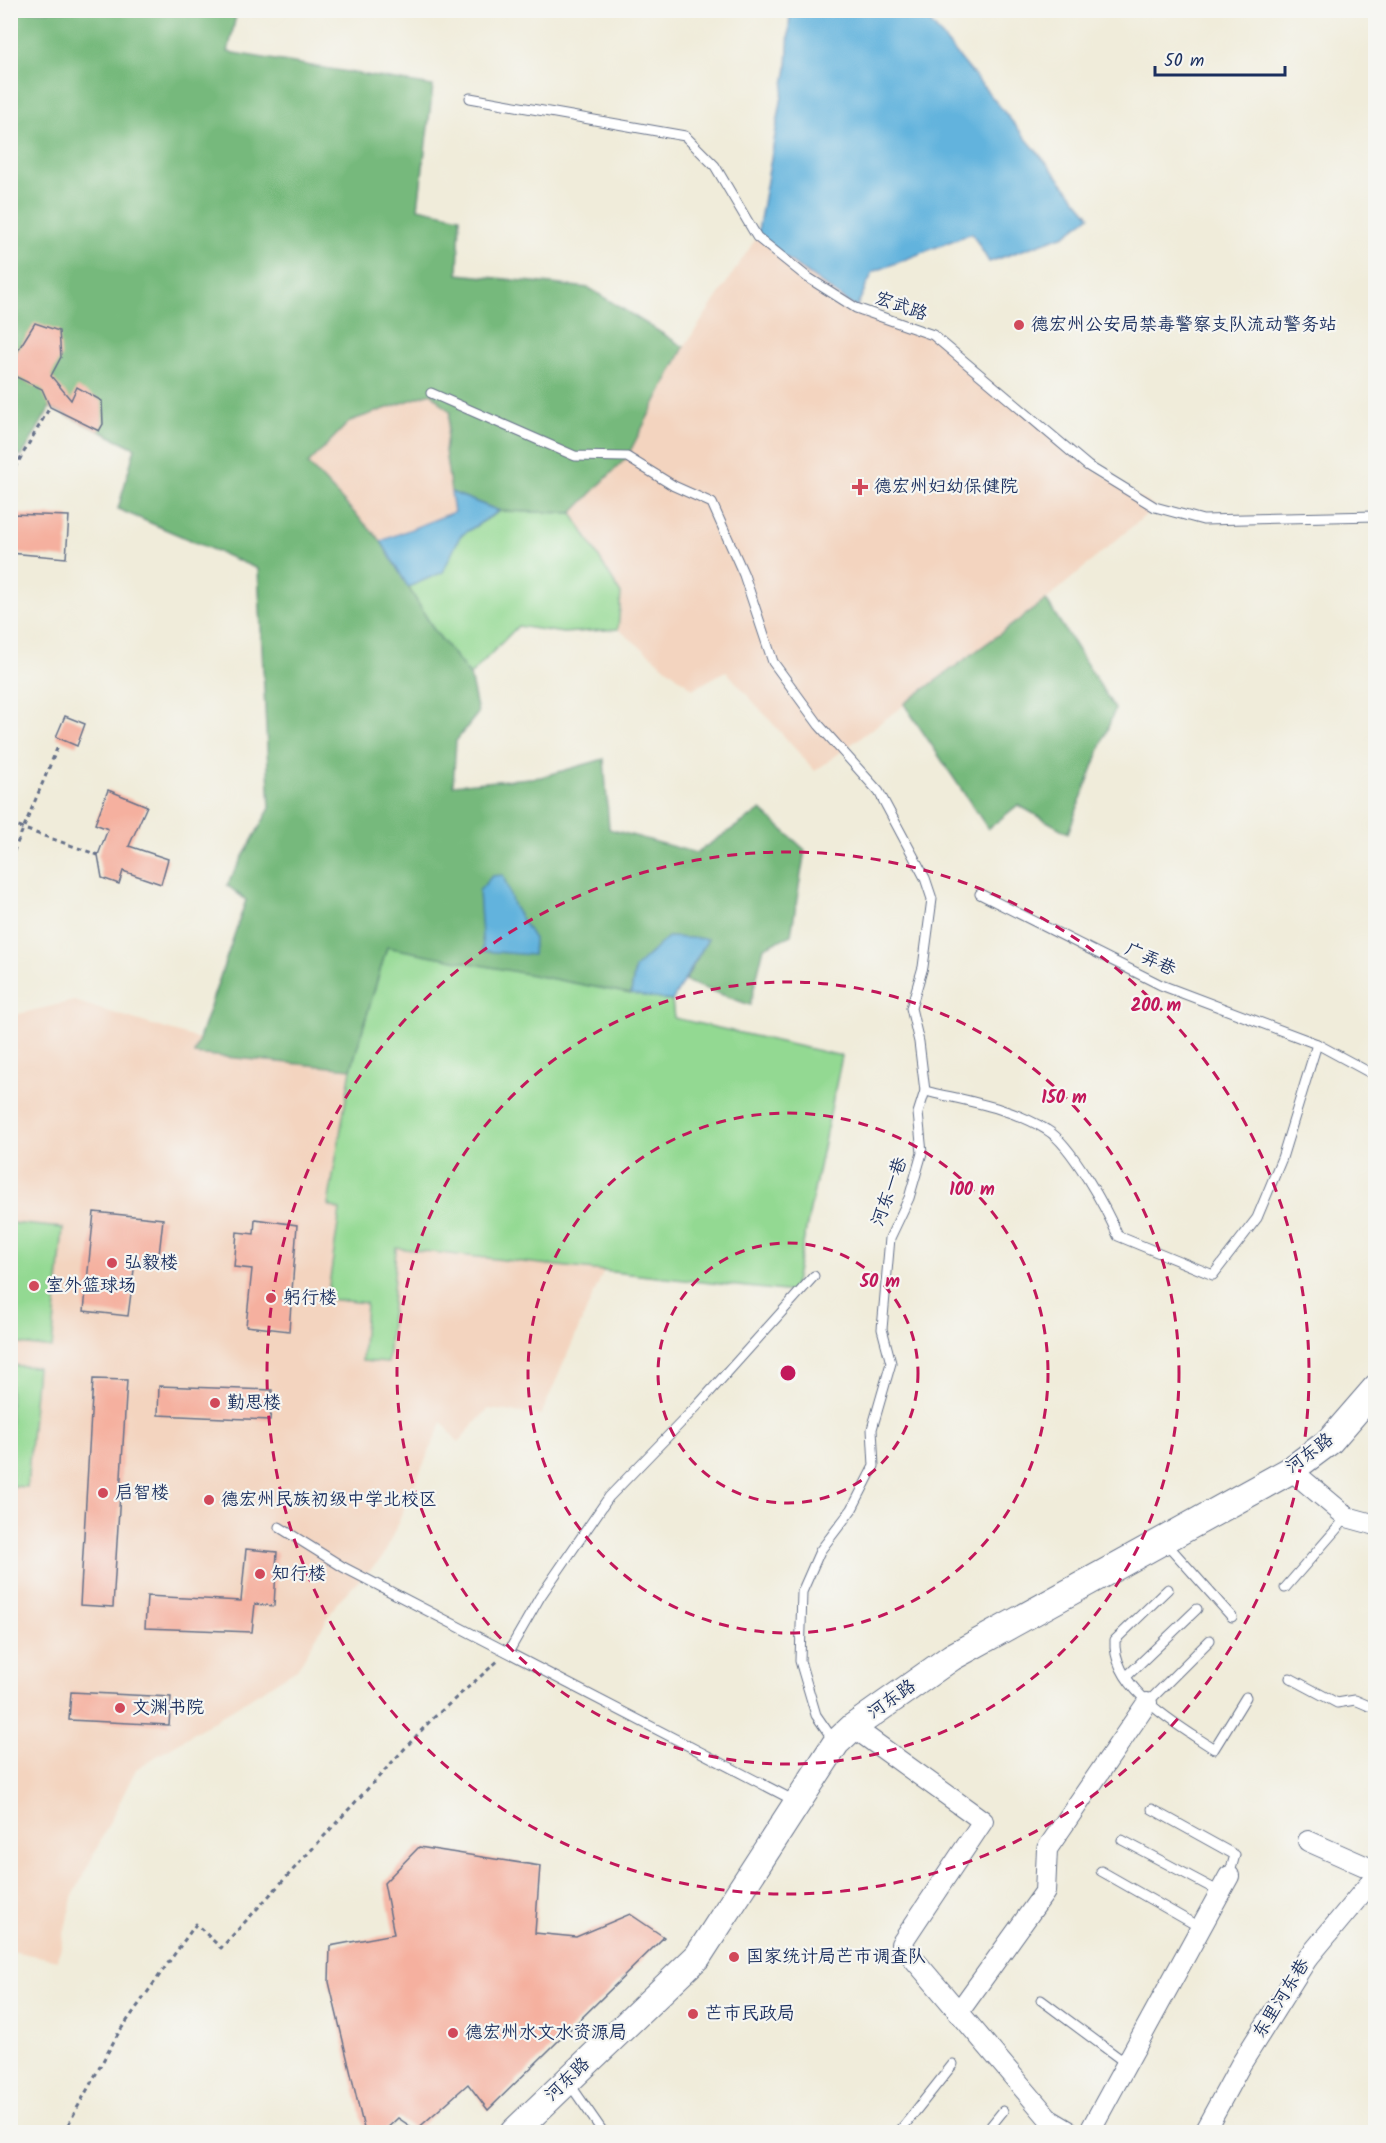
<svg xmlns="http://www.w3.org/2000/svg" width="1386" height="2143" font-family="Kalam,'LXGW WenKai TC',sans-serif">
  <rect width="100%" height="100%" fill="#f6f6f2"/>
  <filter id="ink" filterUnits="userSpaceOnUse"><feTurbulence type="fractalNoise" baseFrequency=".0167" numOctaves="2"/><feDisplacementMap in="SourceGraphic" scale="12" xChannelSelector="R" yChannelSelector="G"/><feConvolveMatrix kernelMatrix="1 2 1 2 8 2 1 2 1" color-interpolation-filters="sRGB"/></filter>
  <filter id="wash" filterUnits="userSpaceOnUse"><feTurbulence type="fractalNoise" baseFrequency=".008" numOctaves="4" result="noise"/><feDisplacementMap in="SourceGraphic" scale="24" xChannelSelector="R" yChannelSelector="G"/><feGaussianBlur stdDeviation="1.35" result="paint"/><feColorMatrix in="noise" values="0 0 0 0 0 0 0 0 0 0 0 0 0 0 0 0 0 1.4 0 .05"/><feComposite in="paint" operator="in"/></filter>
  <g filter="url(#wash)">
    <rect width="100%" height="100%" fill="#f0ecda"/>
    <g fill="#f3d4bf">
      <path d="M757,237L856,308L933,335L1088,466L1155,507L1046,600L815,771L726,671L693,689L618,629L621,594L572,513L627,457L684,347Z"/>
      <path d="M431,393L450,412L445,451L454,512L381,541L307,464L350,421Z"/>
      <path d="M387,947L672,1001L674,1018L842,1056L604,1270L541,1415L488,1409L458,1442L442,1422L383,1557L338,1601L297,1669L136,1769L72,1898L58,1960L11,1951L10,1016L74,1001L199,1039L195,1054Z"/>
    </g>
    <g fill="#93d992" stroke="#578478" stroke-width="1.5">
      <path d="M500,511L572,513L621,594L618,629L563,633L518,626L470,675L434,630L408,587L443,572L460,536Z"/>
      <path d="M387,947L672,1001L674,1018L842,1056L793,1292L396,1248L388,1363L362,1361L366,1303L327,1299L340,1210L328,1205L351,1069Z"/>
      <path d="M11,1223L63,1228L52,1348L11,1343Z"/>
      <path d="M10,1365L37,1367L27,1487L11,1486Z"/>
    </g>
    <g fill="#76b97c" stroke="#48746d" stroke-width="1.5">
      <path d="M10,11H237L228,52L433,86L418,208L460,217L458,274L589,288L684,347L627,457L572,513L500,511L451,492L445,451L450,412L431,393L350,421L308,464L381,541L434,630L470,675L478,713L456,741L453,785L541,777L604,759L609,829L696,853L761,810L805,850L791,935L764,947L750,1005L685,981L708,939L635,968L631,994L387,947L351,1069L194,1054L246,900L227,885L270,808L258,569L118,509L135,448L50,407L22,456L11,452Z"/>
      <path d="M1046,600L1115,709L1068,833L1018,805L988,829L904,704Z"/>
    </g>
    <g fill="#62b3dd" stroke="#3e719e" stroke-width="1.5">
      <path d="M790,11H921L1090,216L1065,235L989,262L972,233L873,272L856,308L757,237L787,68Z"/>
      <path d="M451,492L499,511L460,536L443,572L408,587L381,541L454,512Z"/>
      <path d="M503,875L514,907L534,939L533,955L483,951L479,891L492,876Z"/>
      <path d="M668,937L708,939L672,1001L631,994L635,968Z"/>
    </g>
    <g id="blocks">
      <g fill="#f5b09f">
        <path d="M35,323L59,331L61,357L51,376L71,400L77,387L102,401L103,424L99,431L50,407L42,389L10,374V363Z"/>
        <path d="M10,514L69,516L66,558L10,553Z"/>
        <path d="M65,716L85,724L77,746L56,737Z"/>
        <path d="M108,790L147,806L129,846L168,859L161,884L123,871L119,884L102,878L98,855L108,829L95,824Z"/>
        <path d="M94,1212L163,1219L158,1264L135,1262L128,1316L84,1311Z"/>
        <path d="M255,1219L297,1225L289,1331L246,1326L252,1269L234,1267L237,1232L254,1234Z"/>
        <path d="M93,1379L127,1380L113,1607L80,1605Z"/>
        <path d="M159,1386L272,1390L270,1420L158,1415Z"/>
        <path d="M246,1549L277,1552L274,1606L255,1604L252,1632L145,1628L147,1596L241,1601Z"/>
        <path d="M71,1692L171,1697L169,1725L69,1720Z"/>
        <path d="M419,1847L540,1866L535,1933L576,1937L630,1914L664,1937L488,2110L468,2084L416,2130L398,2118L382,2133H365L329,1982L330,1946L394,1934L384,1883Z"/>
      </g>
    </g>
  </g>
  <g filter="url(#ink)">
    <use href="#blocks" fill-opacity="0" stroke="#667189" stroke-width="1.5"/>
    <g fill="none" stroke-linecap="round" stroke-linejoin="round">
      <defs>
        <g id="service">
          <path d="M470,98L685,136L715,166L757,237L807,277L856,308L933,335L1088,466L1155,507L1203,520L1376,516"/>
          <path d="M431,393L575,456L627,457L674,486L712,503L744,575L773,662L819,725L879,792L925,878L932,899L923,967L911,1008L919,1042L925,1091L918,1113L922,1153L909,1198L890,1238L882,1329L891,1363L872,1429L874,1466L852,1509L820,1551L802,1592L800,1661L816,1715L834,1741"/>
          <path d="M980,894L1161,985L1317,1044L1376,1076"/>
          <path d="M925,1091C966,1101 1010,1107 1047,1130C1071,1144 1107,1210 1118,1236L1213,1275L1257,1218L1282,1158L1317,1044"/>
          <path d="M279,1527L343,1567L795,1801"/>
          <path d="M1166,1543L1232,1617"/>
          <path d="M1285,1588L1347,1517"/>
          <path d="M1168,1589L1115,1640C1112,1689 1178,1725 1214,1749L1246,1697"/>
          <path d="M509,1651L540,1597L609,1497L698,1405L814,1276"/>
          <path d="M1127,1676L1197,1609"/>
          <path d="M1290,1678L1337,1703L1355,1700L1376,1709"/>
          <path d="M1147,1703L1210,1640"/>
          <path d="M1152,1809L1235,1855L1229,1876"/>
          <path d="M1122,1840L1220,1892"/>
          <path d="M1101,1871L1201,1928"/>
          <path d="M1041,2000L1127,2064"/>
          <path d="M569,2083L603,2132"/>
          <path d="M899,2132L953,2064"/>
          <path d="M986,2132L1003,2111"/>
        </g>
        <g id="minor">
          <path d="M1291,1470L1347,1517L1376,1525"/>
          <path d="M853,1727L983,1821L901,1944L1050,2120L1070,2132"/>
          <path d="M1308,1841L1376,1871"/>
          <path d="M958,2013L1045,1892L1047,1849L1147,1703"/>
          <path d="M1093,2132L1092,2127L1229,1876"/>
          <path d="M1204,2132L1241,2064L1307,1959L1376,1876"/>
        </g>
        <path id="secondary" d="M514,2132L698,1956L836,1743L853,1727L952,1657L1291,1470L1330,1441L1376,1388"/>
      </defs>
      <use href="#service" stroke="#667189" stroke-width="11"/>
      <use href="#minor" stroke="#667189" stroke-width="22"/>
      <use href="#secondary" stroke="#667189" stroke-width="29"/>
      <g stroke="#667189" stroke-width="3" stroke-dasharray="4.5 4.5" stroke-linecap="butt">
        <path d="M10,476L50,407"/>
        <path d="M10,824L98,855"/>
        <path d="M10,860L59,744"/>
        <path d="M64,2132L119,2032L196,1924L221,1948L431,1720L499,1660"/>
      </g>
      <use href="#service" stroke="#fff" stroke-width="9"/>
      <use href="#minor" stroke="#fff" stroke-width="20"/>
      <use href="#secondary" stroke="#fff" stroke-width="27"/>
    </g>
  </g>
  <g fill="none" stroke="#c2185b" stroke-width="3" stroke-dasharray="10 8">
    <circle cx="788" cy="1373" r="130"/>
    <circle cx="788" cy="1373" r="260"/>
    <circle cx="788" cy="1373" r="391"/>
    <circle cx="788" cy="1373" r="521"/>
  </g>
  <g fill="#d1495b" stroke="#f6f6f2" stroke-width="2">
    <circle cx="1019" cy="325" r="6"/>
    <path d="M857 478h6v6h6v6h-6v6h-6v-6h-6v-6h6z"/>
    <circle cx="112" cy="1263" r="6"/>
    <circle cx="34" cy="1286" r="6"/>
    <circle cx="271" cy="1298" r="6"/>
    <circle cx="215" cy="1403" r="6"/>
    <circle cx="103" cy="1493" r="6"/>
    <circle cx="209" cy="1500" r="6"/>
    <circle cx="260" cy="1574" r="6"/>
    <circle cx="120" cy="1708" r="6"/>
    <circle cx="734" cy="1957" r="6"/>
    <circle cx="693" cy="2014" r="6"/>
    <circle cx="453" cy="2033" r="6"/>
  </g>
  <g text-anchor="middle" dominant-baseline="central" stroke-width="4.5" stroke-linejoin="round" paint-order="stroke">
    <g font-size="18" fill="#1b2f5e" stroke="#f6f6f2">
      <text transform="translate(901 307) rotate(19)">宏武路</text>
      <text transform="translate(1150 960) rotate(25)">广弄巷</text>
      <text transform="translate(890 1192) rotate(-70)">河东一巷</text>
      <text transform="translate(1310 1454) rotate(-37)">河东路</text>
      <text transform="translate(892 1700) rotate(-35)">河东路</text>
      <text transform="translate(1282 1999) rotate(-58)">东里河东巷</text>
      <text transform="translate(568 2080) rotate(-44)">河东路</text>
    </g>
    <g font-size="18" fill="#1b2f5e" stroke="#f6f6f2" text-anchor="start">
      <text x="1031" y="325">德宏州公安局禁毒警察支队流动警务站</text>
      <text x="874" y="487">德宏州妇幼保健院</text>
      <text x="124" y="1263">弘毅楼</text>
      <text x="46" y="1286">室外篮球场</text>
      <text x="283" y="1298">躬行楼</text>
      <text x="227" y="1403">勤思楼</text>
      <text x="115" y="1493">启智楼</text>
      <text x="221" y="1500">德宏州民族初级中学北校区</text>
      <text x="272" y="1574">知行楼</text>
      <text x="132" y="1708">文渊书院</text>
      <text x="746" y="1957">国家统计局芒市调查队</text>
      <text x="705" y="2014">芒市民政局</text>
      <text x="465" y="2033">德宏州水文水资源局</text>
    </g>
  </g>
  <circle cx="788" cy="1373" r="9" fill="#c2185b" stroke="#f6f6f2" stroke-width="3"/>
  <g font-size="18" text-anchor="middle" font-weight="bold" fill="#c2185b" stroke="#f6f6f2" stroke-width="4.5" stroke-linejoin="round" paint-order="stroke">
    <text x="1156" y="1011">200 m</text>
    <text x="1064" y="1103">150 m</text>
    <text x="972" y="1195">100 m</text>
    <text x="880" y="1287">50 m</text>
  </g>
  <rect width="1386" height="2143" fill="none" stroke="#f6f6f2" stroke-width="36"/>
  <path d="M1155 66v9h130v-9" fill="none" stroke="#1b2f5e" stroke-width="3"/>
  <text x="1164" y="66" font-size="18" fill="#1b2f5e" stroke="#f6f6f2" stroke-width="4.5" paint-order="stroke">50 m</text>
</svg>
